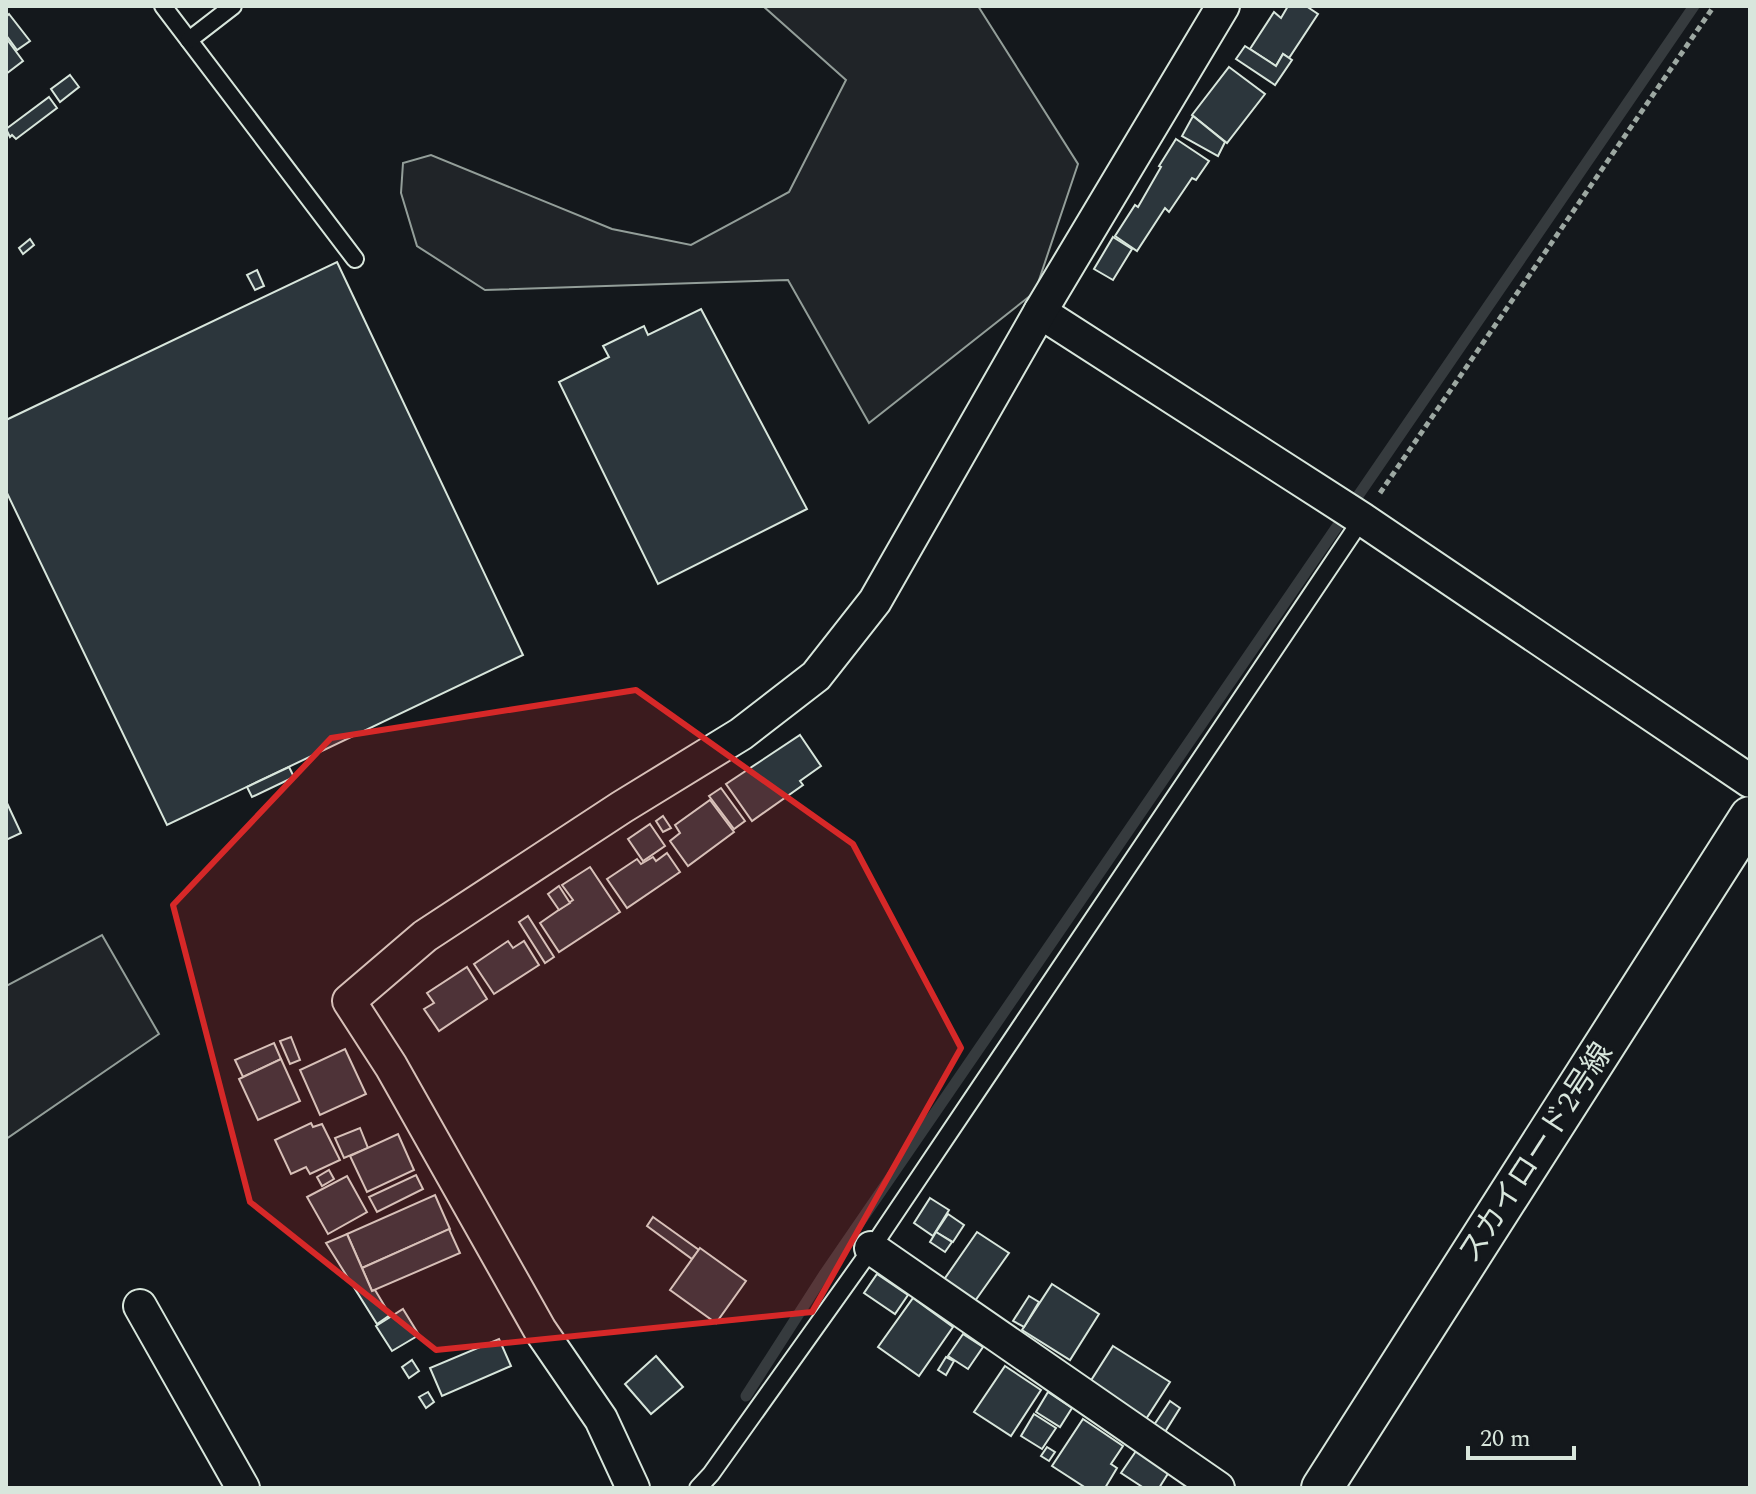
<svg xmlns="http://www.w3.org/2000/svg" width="1756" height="1494" font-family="Spectral,'Noto Sans JP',serif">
  <rect width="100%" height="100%" fill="#14181c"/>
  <g fill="#202428" stroke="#939e99" stroke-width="2">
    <path d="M763,6H978L1078,164L1035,292L869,423L788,280L485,290L417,246L401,193L403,163L431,155L612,229L691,245L789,192L846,80Z"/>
    <path d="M102,935L159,1034L6,1139V986Z"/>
  </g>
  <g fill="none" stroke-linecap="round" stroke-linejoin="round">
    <path stroke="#363b3e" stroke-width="11" d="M746,1396L825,1273L1694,6"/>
  </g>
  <g fill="#2c363c" stroke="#d8e6dc" stroke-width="2">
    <path d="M1288,6H1306L1318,14L1289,58L1283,54L1276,66L1250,49L1274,12L1281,18Z"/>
    <path d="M9,14L30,41L17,50L6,35V17Z"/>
    <path d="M6,38L23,61L6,74Z"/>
    <path d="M1245,46L1276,66L1283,54L1292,60L1275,85L1236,59Z"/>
    <path d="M1229,67L1265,94L1227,143L1192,115Z"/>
    <path d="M70,75L79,87L60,102L51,89Z"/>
    <path d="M49,97L57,108L16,139L12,135L10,137L6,129Z"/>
    <path d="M1193,116L1225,142L1218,156L1182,136Z"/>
    <path d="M1176,139L1209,161L1196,180L1192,178L1169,212L1165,208L1137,251L1115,236L1135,205L1138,207L1161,167L1159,166Z"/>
    <path d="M1113,237L1132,249L1113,280L1094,269Z"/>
    <path d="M30,239L34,245L23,254L19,248Z"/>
    <path d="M337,262L523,655L167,825L6,491V420Z"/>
    <path d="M257,270L264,286L255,290L247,275Z"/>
    <path d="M701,309L807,509L658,584L559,382L609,357L603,346L644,326L648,335Z"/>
    <path d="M800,735L821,766L800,781L803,785L752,821L726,784Z"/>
    <path d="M289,767L294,777L252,797L247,787Z"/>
    <path d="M721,788L745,821L734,829L709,796Z"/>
    <path d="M710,800L734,832L688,866L670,841L680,833L675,825Z"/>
    <path d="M6,801L21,833L6,840Z"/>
    <path d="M663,816L671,828L663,832L656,821Z"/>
    <path d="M650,824L665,846L643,861L628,839Z"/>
    <path d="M667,853L680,872L627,908L607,879L637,859L641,864L653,857L656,861Z"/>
    <path d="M590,867L620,912L559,952L540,923L573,900L562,885Z"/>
    <path d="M559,886L570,903L559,910L548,894Z"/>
    <path d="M528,916L554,957L545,963L519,922Z"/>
    <path d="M508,941L513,948L524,941L539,965L494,994L474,964Z"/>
    <path d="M467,967L487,999L439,1031L424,1009L434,1003L427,993Z"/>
    <path d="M291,1037L300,1060L290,1064L280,1041Z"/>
    <path d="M274,1043L281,1059L243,1077L235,1060Z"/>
    <path d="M345,1049L366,1094L320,1115L300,1070Z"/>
    <path d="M281,1059L300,1101L258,1120L239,1079Z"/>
    <path d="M311,1123L313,1127L322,1124L340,1160L310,1174L306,1167L291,1174L275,1140Z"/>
    <path d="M360,1128L368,1148L344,1158L335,1138Z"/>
    <path d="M398,1134L414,1170L367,1192L350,1156Z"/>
    <path d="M329,1170L334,1179L322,1186L317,1177Z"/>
    <path d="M416,1175L423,1189L377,1212L369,1197Z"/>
    <path d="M347,1176L367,1212L328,1234L307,1197Z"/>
    <path d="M435,1195L450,1229L362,1268L347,1234Z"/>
    <path d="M930,1198L949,1210L933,1236L914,1223Z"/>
    <path d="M948,1214L964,1225L953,1242L936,1232Z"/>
    <path d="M653,1217L699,1250L692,1259L647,1226Z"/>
    <path d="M449,1229L460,1253L372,1291L362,1268Z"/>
    <path d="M936,1232L952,1242L945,1252L930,1242Z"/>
    <path d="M977,1232L1009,1253L975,1301L943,1281Z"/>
    <path d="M347,1234L372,1291L375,1290L390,1315L377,1324L326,1243Z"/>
    <path d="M700,1248L746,1281L716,1323L670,1290Z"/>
    <path d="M877,1274L908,1295L895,1314L864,1293Z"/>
    <path d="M1052,1284L1099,1314L1070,1360L1022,1330Z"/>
    <path d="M1029,1296L1039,1302L1024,1327L1013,1321Z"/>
    <path d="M913,1298L953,1327L919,1376L878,1347Z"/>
    <path d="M403,1309L419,1335L392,1351L376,1326Z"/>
    <path d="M963,1334L983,1347L968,1369L948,1356Z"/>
    <path d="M499,1339L511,1366L442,1396L430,1368Z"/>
    <path d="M1113,1346L1170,1382L1146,1419L1090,1382Z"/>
    <path d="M656,1356L683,1387L651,1414L625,1384Z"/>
    <path d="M946,1357L954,1361L946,1375L938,1370Z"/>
    <path d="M412,1360L419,1371L409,1378L402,1367Z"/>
    <path d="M1005,1366L1041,1390L1011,1436L974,1412Z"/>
    <path d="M428,1392L434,1402L426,1408L419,1397Z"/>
    <path d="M1048,1392L1072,1408L1060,1427L1036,1412Z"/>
    <path d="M1170,1401L1180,1408L1165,1432L1154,1425Z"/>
    <path d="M1034,1414L1056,1428L1042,1449L1021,1436Z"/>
    <path d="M1083,1419L1123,1446L1111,1464L1117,1468L1105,1488H1086L1052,1466Z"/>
    <path d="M1047,1447L1055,1452L1049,1461L1041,1456Z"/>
    <path d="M1136,1451L1169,1472L1159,1488H1144L1121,1473Z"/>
  </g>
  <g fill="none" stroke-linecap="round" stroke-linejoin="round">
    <defs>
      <g id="service">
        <path d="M163,6L355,259"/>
        <path d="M189,40L233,6"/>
        <path d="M698,1488L711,1474L867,1255L1362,519"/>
      </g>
      <g id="minor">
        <path d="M1040,312L1362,519L1750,781"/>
        <path d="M871,1248L1218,1488"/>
        <path d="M140,1306L243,1488"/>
        <path d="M633,1488L601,1419L540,1330L391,1066L349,1001L425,936L622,807L741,734L816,676L875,601L1040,312L1223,6"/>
      </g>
      <path id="tertiary" d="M1322,1488L1750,817"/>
    </defs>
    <use href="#service" stroke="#d8e6dc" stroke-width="20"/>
    <use href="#minor" stroke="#d8e6dc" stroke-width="36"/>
    <use href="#tertiary" stroke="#d8e6dc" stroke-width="44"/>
    <path stroke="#9da8a2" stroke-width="5" stroke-dasharray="6 4" stroke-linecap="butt" d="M1380,493L1714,6"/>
    <use href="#service" stroke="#14181c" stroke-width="16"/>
    <use href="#minor" stroke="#14181c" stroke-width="32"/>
    <use href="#tertiary" stroke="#14181c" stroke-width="40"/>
  </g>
  <path fill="#d62828" fill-opacity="0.2" stroke="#d62828" stroke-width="6" stroke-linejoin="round" d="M636,690L853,844L961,1048L812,1312L436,1350L250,1202L173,905L331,738Z"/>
  <g text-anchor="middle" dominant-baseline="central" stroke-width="6" stroke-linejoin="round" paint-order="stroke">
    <g font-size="30" fill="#d8e6dc" stroke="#14181c">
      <text transform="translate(1536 1153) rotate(-57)">スカイロード2号線</text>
    </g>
  </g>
  <rect width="1756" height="1494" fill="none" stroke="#d8e6dc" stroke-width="16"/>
  <path d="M1468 1446v12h106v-12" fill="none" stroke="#d8e6dc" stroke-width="4"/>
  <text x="1480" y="1446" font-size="24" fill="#d8e6dc" stroke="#14181c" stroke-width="6" paint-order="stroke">20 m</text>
</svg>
